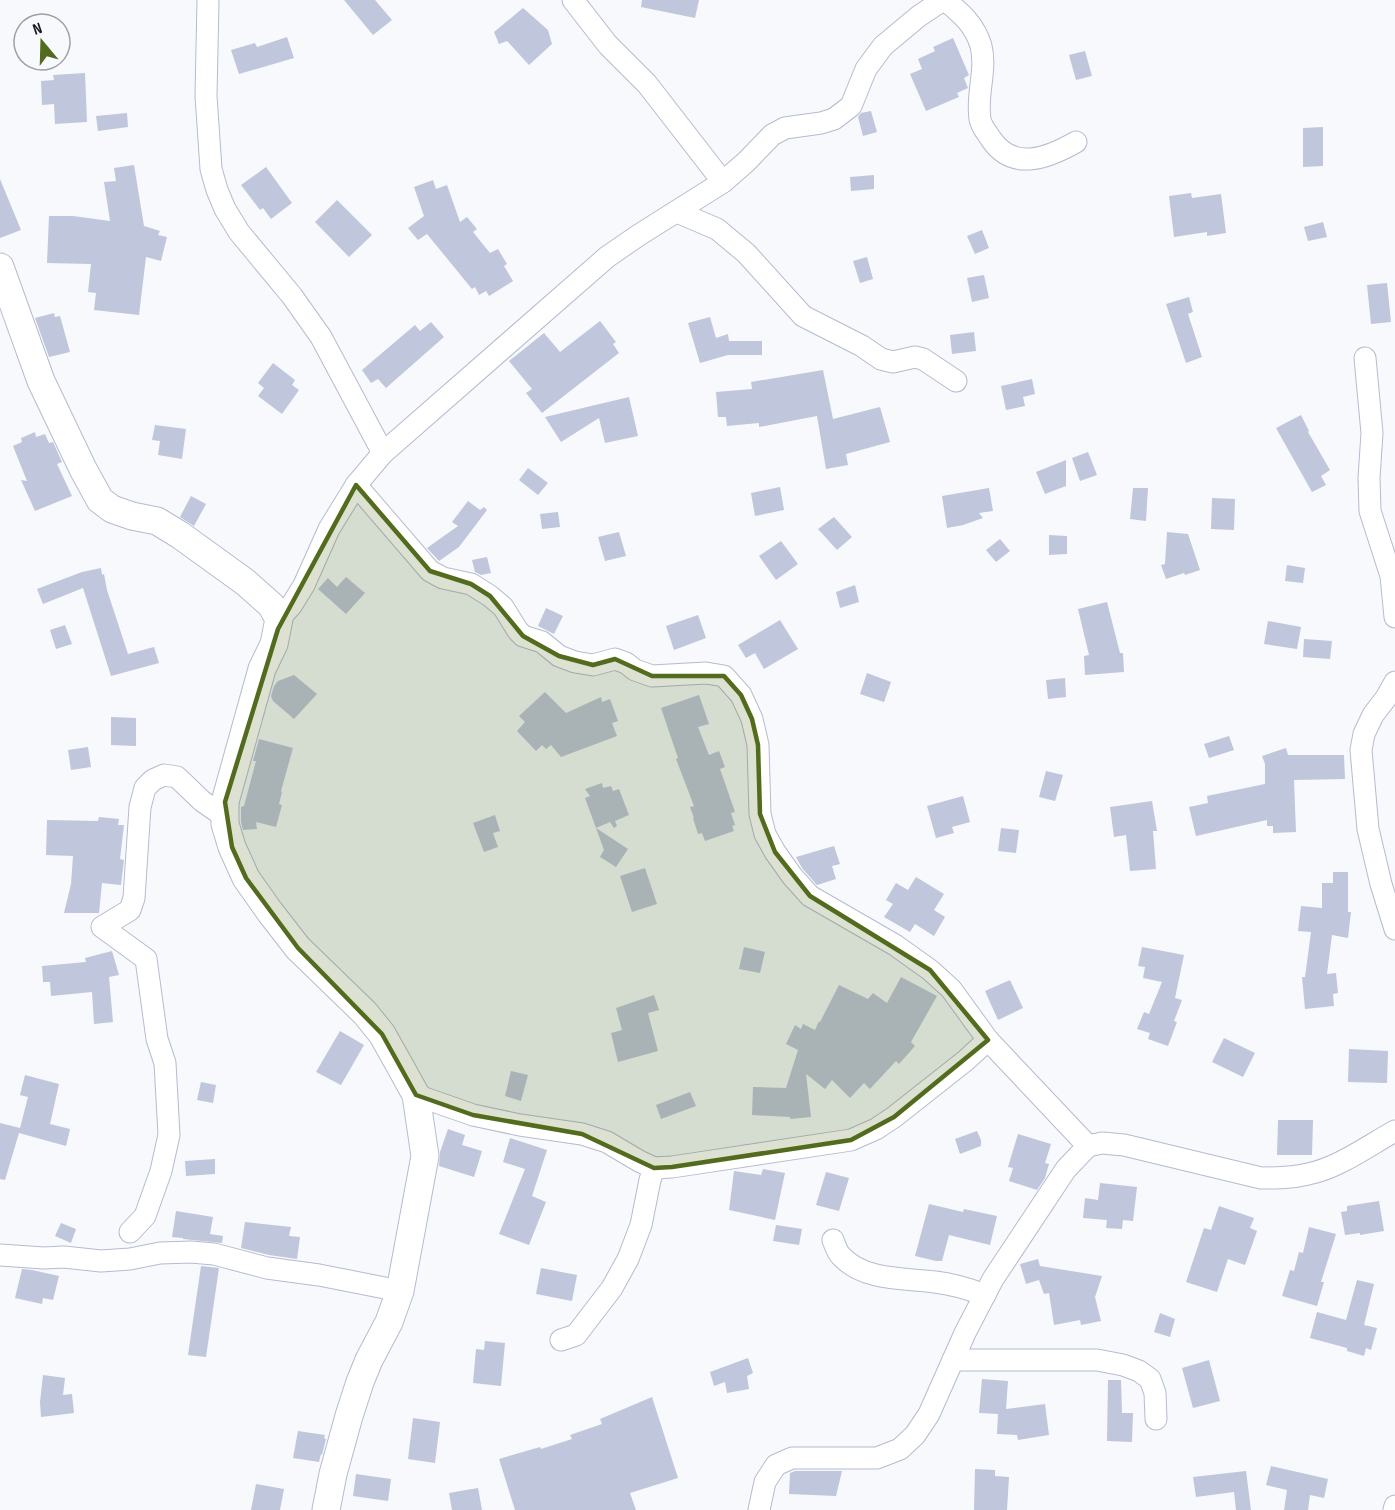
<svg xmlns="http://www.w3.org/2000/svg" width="1395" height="1510" font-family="'Sofia Sans Condensed',sans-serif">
  <rect width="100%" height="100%" fill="#f7f9fd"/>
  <g fill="#c0c6dc">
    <path d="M344,0H375L392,20L373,35Z"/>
    <path d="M642,0H699L695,18L641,7Z"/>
    <path d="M523,8L548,30L552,44L529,65L507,41L499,44L494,32Z"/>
    <path d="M287,37L294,58L239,74L231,50L255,43L257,47Z"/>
    <path d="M953,38L969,75L964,78L968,88L957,93L959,97L926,111L910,74L922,69L918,59L935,51L933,47Z"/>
    <path d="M1085,51L1092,76L1076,80L1069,55Z"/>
    <path d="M85,73L87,122L55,124L54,104L42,105L41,81L54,80L53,75Z"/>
    <path d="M871,111L877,132L863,136L858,117L861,113Z"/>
    <path d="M127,113L128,127L98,131L96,116Z"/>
    <path d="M1323,127V166L1303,167V128Z"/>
    <path d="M134,165L144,226L160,231L158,235L167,237L161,261L146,257L139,315L94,310L96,293L88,292L91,264L47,263L49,216H73L110,221L104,182L116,181L114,168Z"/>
    <path d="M266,167L292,203L271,219L263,208L260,210L241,185Z"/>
    <path d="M874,175V189L851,191L850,177Z"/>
    <path d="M0,179L21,230L0,238Z"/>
    <path d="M433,180L436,189L447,185L460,222L467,217L477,229L473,232L490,253L498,249L507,264L504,266L513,281L489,296L486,291L479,295L475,287L472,289L427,234L418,240L408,228L424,216L414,187Z"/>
    <path d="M1191,193L1192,198L1221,194L1226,233L1207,236V232L1174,237L1169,196Z"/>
    <path d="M337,200L372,235L349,257L315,222Z"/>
    <path d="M1323,222L1327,237L1308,241L1304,227Z"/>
    <path d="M982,230L989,248L975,254L967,236Z"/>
    <path d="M867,257L873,279L860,283L853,261Z"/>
    <path d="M984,275L989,298L972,302L967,278Z"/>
    <path d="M1387,283L1391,322L1371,324L1367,285Z"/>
    <path d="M1189,297L1193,312L1188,314L1202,357L1186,363L1166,304Z"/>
    <path d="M54,313L55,317L60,316L70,352L49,357L35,318Z"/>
    <path d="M710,317L716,338L728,334L729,341H762V355H728L700,363L688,323Z"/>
    <path d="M600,321L616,342L613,344L619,353L542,413L526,393L532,389L509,361L544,333L560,352Z"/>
    <path d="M431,322L444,337L386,388L378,379L371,383L362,370L415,325L420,331Z"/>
    <path d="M974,332L976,351L952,354L950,335Z"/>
    <path d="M273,363L295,380L292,385L299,390L282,414L258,396L264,388L258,383Z"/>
    <path d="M823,370L833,419L880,407L890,442L846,454L848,465L826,469L817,416L759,427V423L727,426L726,417H718L716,392L752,389L751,382Z"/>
    <path d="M1032,379L1035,394L1023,397L1025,406L1006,410L1001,386Z"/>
    <path d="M629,397L638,436L605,443L599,418L561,442L545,417Z"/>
    <path d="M1301,415L1309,431L1308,432L1330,470L1321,476L1326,485L1312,492L1276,428Z"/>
    <path d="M155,425L186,429L182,459L158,455L160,441L152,440Z"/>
    <path d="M35,432L36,437L45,434L49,443L53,442L62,462L57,464L72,496L35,511L21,480L27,481L13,446L22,442L21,438Z"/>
    <path d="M1088,452L1097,475L1080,481L1072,458Z"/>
    <path d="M1066,460V486L1045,494L1036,472Z"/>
    <path d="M528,468L548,483L538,495L519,480Z"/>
    <path d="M780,487L784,510L755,516L751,493Z"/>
    <path d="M989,488L993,511L979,513L983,518L963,525L947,528L942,496Z"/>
    <path d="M1133,488H1148L1146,521L1130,519Z"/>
    <path d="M191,496L206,504L194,526L180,517Z"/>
    <path d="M1212,498L1235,499L1234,530L1211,529Z"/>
    <path d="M468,501L480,510L484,507L487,510L459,547L439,561L427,548L458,526L452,522Z"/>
    <path d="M558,512L560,527L542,529L540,514Z"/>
    <path d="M834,517L852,537L837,550L818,529Z"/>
    <path d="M619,532L626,556L605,561L598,537Z"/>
    <path d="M1167,532L1188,534L1200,570L1185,575L1184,573L1166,579L1161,565L1165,564Z"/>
    <path d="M1049,535L1067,536V554L1049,555Z"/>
    <path d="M1000,539L1010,551L996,562L986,550Z"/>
    <path d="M781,541L798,564L776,580L759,556Z"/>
    <path d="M487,557L491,573L481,575L475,572L472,560Z"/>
    <path d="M1287,565L1305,568L1303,583L1285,581Z"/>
    <path d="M101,568L102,575L104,574L107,590L128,654L154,647L159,663L111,676L83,588L43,604L37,589L82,572Z"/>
    <path d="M346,577L365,593L346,614L318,589L328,578L337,587Z"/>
    <path d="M855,585L859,602L840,608L836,592Z"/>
    <path d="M1107,602L1120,653H1123L1124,672L1085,675L1084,656L1089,655L1078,609Z"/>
    <path d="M546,608L563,616L554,634L538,626Z"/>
    <path d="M698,615L706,638L674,650L666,626Z"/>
    <path d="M780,620L798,649L764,669L755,653L746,658L738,645Z"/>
    <path d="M1268,621L1301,627L1297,649L1264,644Z"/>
    <path d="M65,625L72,644L56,649L50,630Z"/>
    <path d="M1304,639L1332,641L1330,659L1303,657Z"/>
    <path d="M867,673L891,682L884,702L860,694Z"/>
    <path d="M294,675L317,694L294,719L273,701L271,696L274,686L278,681Z"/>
    <path d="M1065,678L1066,697L1048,699L1046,680Z"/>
    <path d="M545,692L566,713L601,697L602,702L610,699L618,721L612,723L617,736L561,757L551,745L546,749L542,745L536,751L517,731L525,722L519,716Z"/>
    <path d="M699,695L709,724L698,727L709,755L719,751L725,767L720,769L735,812L731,813L735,825L732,826L734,831L705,841L702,833L698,834L693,818H694L690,807L694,806L676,759L678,758L661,708Z"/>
    <path d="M111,717L136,718V746L111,745Z"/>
    <path d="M1229,736L1234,750L1209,758L1204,744Z"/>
    <path d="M259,739L293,748L281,791L282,792L279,804L282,805L276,827L256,822L257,829L243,830L241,822V807L244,806L256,761H253Z"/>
    <path d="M88,747L91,767L71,770L68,750Z"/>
    <path d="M1286,748L1288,755H1344L1345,779L1294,780L1296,832L1273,833V826H1267V820L1196,836L1189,807L1208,803L1207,796L1265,784V764L1262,756Z"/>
    <path d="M1046,771L1063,775L1055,801L1039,797Z"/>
    <path d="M602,783L603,788L611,786L613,791L619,789L629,815L615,821L617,826L614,828L610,822L596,828L585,798L590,796L585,789Z"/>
    <path d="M963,796L970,822L952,827L954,833L936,838L927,806Z"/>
    <path d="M1152,801L1157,831H1153L1156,869L1130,871L1126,835L1114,837L1110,807Z"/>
    <path d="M495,815L500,831L493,833L498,847L484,852L473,823Z"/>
    <path d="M99,817L119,819L118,825H124L120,859L124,860L121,885L102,883L99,913H64L71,884L73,856L46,855L47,820L98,821Z"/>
    <path d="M596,828L628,849L616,867L600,857L604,850Z"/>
    <path d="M1001,828L1019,830L1016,853L998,851Z"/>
    <path d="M834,846L840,864L832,866L836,879L817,885L802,868L796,857Z"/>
    <path d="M645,868L657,904L632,912L620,876Z"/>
    <path d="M1333,872H1348V912H1351L1348,938L1332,935L1327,974L1336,973L1338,993L1333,994L1334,1006L1305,1009L1302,977H1305L1311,932L1298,931L1301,906L1322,908V883H1333Z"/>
    <path d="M916,877L944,894L934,910L945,917L934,936L915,924L910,932L884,917L893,904L886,900L896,883L908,890Z"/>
    <path d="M744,947L765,952L760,973L739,969Z"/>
    <path d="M1142,947L1184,955L1175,998L1182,1000L1174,1021L1177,1022L1168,1046L1148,1039L1150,1033L1137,1029L1144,1012L1149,1014L1162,982L1143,978L1145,967L1138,966Z"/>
    <path d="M112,951L119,975L109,977L113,1022L94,1024L92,992L51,996L50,982H43L42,966L86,962L85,958Z"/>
    <path d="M901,977L937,996L911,1042L915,1046L899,1064L896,1061L870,1089L864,1083L850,1098L832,1080L825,1089L806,1074L811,1117L790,1119V1117L752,1115L753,1087L786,1088L798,1050L786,1044L795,1025L801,1029L803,1024L815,1030L819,1021L820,1022L839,985L868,999L873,993L887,1003Z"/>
    <path d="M1010,980L1023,1008L998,1020L985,991Z"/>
    <path d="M654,995L659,1010L648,1013L658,1051L618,1062L611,1033L622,1030L616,1008Z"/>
    <path d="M340,1031L364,1045L341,1085L316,1072Z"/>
    <path d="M1224,1038L1255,1053L1243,1077L1212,1062Z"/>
    <path d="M1349,1049L1388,1051L1387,1083L1348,1082Z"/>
    <path d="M511,1071L528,1075L521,1101L505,1096Z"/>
    <path d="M25,1075L59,1084L50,1124L70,1129L66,1146L19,1133L5,1180L0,1179V1123L20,1128L28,1097L20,1095Z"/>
    <path d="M201,1082L216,1085L213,1103L197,1100Z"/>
    <path d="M690,1092L696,1106L661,1119L656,1105Z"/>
    <path d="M1278,1120H1313L1312,1155H1277Z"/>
    <path d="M448,1129L465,1135L462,1145L482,1151L474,1177L439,1166L440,1152Z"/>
    <path d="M977,1131L981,1140V1146L960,1154L955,1139Z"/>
    <path d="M1018,1134L1051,1144L1045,1163L1049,1164L1045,1178L1037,1190L1009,1181L1013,1168L1008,1167Z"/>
    <path d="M510,1138L547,1150L532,1196L546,1202L529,1245L499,1234L525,1169L503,1162Z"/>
    <path d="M215,1159V1174L186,1176L185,1161Z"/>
    <path d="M763,1169L785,1173L775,1220L729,1210L734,1171L761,1175Z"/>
    <path d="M826,1172L849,1178L839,1211L816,1205Z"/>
    <path d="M1100,1183L1137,1187L1133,1221L1123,1220L1122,1229L1106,1228L1107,1220L1083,1218L1085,1198L1098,1200Z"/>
    <path d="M1379,1201L1384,1231L1360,1235V1233L1345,1235L1341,1212L1347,1211V1206Z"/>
    <path d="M929,1204L963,1212L964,1209L997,1216L990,1245L949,1235L942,1261H936L915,1256Z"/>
    <path d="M1219,1206L1254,1218L1250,1228L1257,1231L1245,1265L1228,1259L1217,1292L1186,1282L1204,1228L1211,1230Z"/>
    <path d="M176,1211L213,1217L210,1234L223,1236L222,1243L183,1239V1238L172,1237Z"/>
    <path d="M245,1222L291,1227L289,1236L300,1237L297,1259L269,1255L241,1248Z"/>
    <path d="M61,1223L76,1229L71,1243L55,1236Z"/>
    <path d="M776,1225L802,1229L799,1245L773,1241Z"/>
    <path d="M1309,1227L1336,1234L1321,1282H1324L1317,1306L1282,1296L1290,1270L1294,1271L1299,1252L1303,1253Z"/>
    <path d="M1038,1259L1040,1266L1102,1276L1095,1297L1101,1321L1081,1325L1080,1320L1054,1325L1049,1293L1044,1294L1039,1280L1026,1284L1020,1264Z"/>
    <path d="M201,1266L219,1268L206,1357L188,1355Z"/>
    <path d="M541,1268L577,1275L572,1301L536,1294Z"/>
    <path d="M22,1269L32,1270L59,1276L53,1300L43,1298L42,1304L15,1298Z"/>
    <path d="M1357,1280L1374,1284L1364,1325L1377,1328L1371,1350L1366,1348L1364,1356L1347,1351V1348L1310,1338L1317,1312L1346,1320Z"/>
    <path d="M1160,1313L1175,1319L1170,1337L1154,1332Z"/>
    <path d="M485,1341L505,1343L501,1386L473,1383L476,1349L484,1350Z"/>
    <path d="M748,1358L753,1373L747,1376L749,1389L727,1393L725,1382L714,1386L710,1372Z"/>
    <path d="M1209,1360L1220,1401L1193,1408L1182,1368Z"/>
    <path d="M43,1375L65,1378L63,1395L72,1394L74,1413L41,1417L40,1402Z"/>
    <path d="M982,1379L1008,1381L1006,1409L1045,1404L1049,1435L1018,1440L1017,1435L997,1434L998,1414L979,1413Z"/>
    <path d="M1108,1380H1121L1122,1413H1133L1132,1442L1107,1441Z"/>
    <path d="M652,1397L678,1478L630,1493L636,1510H515L499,1459L540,1447L541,1449L572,1439L570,1435L602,1424L600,1419Z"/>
    <path d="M413,1418L440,1422L435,1463L408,1459Z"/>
    <path d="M298,1431L325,1435L324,1438L326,1439L322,1455L321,1454L319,1462L293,1458Z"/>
    <path d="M1271,1466L1328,1479L1324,1498L1310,1495L1308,1510H1284L1287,1490L1266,1485Z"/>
    <path d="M975,1469L995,1470V1476L1009,1477L1007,1510H974Z"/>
    <path d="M795,1471H842L836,1496L789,1494L790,1473Z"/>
    <path d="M1246,1471L1251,1510H1236L1234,1492L1196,1497L1193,1477Z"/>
    <path d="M356,1474L391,1479L388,1501L353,1496Z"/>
    <path d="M256,1484L284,1489L280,1510H251Z"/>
    <path d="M478,1488L482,1510H452L449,1493Z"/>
  </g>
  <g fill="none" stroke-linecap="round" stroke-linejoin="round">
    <defs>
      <g id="minor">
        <path d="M208,0L206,96L211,169L217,190L225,209L239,232L292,296L321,337L383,453"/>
        <path d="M573,0L608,45L647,84L723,182"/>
        <path d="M945,0C961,13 975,25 981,46C987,70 976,95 980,119C981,126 987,133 991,139C1013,172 1048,158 1076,142"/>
        <path d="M677,212L717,229L746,253L803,316L862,346L881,359L893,362L915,357L923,359L956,381"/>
        <path d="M1365,358L1372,433L1369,478L1370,511L1391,576L1395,617"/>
        <path d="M356,485L430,571L443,578L471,584L490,596L503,607L518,631L523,636L542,642L559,656L575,662L593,665L615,659L626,663L635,670L652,676L706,673L724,676L741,695L752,719L758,745L760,814L765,834L775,852L792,876L810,896L895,945L930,970L951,989L988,1040L1088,1146"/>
        <path d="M279,619L291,606L304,585L329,529L356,485L383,453L607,257L639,235L723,182L746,162L772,135L785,128L821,123L834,119L851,106L866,69L883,46L919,16L943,0"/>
        <path d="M1395,682L1386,698L1373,715L1364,734L1361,750L1368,829L1381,884L1395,929"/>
        <path d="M416,1095L473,1115L520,1125L582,1134L607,1142L639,1161L654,1168L672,1167L851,1140L876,1129L894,1117L965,1061L988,1040"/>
        <path d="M130,1232L145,1216L161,1171L169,1135L165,1063L157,1039L146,959L102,927L130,910L134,898L140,807L145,788L153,780L164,775L177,777L202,801L225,817"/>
        <path d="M833,1240C835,1245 837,1252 841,1256C864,1281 904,1278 935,1282C953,1284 969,1289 985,1295"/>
        <path d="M0,1255L44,1258L64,1257L101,1261L130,1259L160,1253L191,1252L214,1254L267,1268L319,1275L400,1291"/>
        <path d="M561,1340L576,1335L612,1288L628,1259L641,1225L650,1180L654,1168"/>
        <path d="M953,1360H1097L1123,1365L1139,1371L1150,1379L1155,1393L1156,1419"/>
        <path d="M759,1510L765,1482L776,1465L792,1458H877L900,1449L915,1435L929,1414L965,1333L993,1279L1066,1169L1088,1146L1102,1143L1124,1145L1261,1178C1277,1178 1292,1178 1308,1174C1338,1168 1368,1146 1395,1131"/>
        <path d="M1394,1510L1395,1506"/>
      </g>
      <path id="tertiary" d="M0,267L41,381L83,469L100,500L112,509L132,516L157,521L180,535L245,582L271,605L279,619L274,644L262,669L225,802V824L232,847L246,878L270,912L298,948L365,1013L382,1034L400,1066L416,1095L425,1156L400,1291L389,1322L369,1360L360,1382L349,1416L333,1474L326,1510"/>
    </defs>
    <use href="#minor" stroke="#b5bbd1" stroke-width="23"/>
    <use href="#tertiary" stroke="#b5bbd1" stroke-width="29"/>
    <use href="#minor" stroke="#fff" stroke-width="21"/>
    <use href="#tertiary" stroke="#fff" stroke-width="27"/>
  </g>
  <path fill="#526b1c" fill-opacity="0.2" stroke="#526b1c" stroke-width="4.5" stroke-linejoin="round" d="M356,485L430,571L471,584L490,596L523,636L559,656L593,665L615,659L652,676H724L741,695L752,719L758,745L760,814L775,852L810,896L930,970L988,1040L894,1117L851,1140L672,1167L654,1168L582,1134L473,1115L416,1095L382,1034L298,948L246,878L232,847L225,802L278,629Z"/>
  <g transform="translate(42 42) rotate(341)"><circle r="28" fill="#f7f9fd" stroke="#9d9fa5" stroke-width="1.5"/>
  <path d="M0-4.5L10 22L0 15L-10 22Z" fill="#526b1c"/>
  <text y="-9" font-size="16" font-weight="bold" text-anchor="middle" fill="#161820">N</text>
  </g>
</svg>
